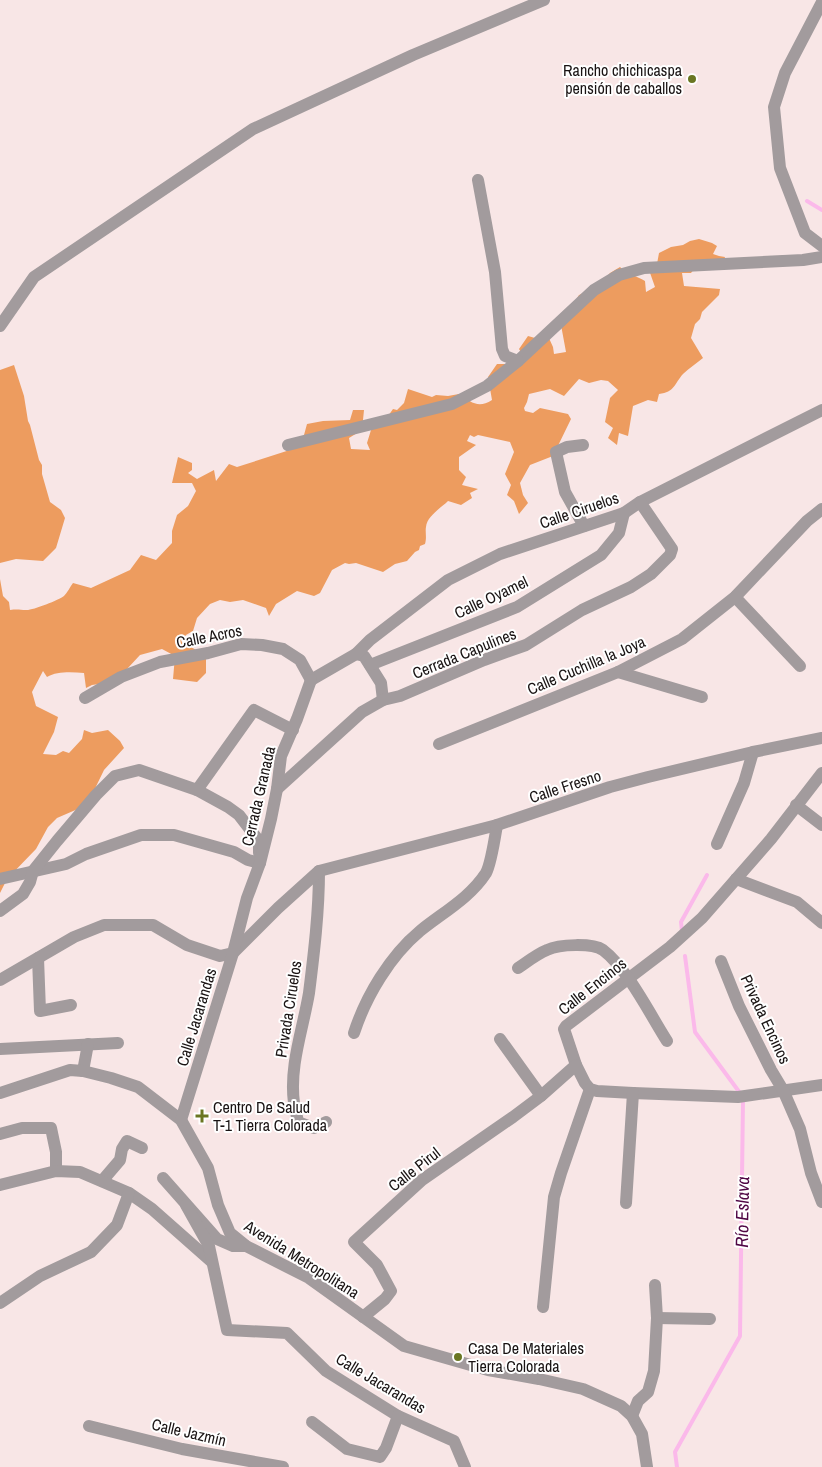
<svg xmlns="http://www.w3.org/2000/svg" width="822" height="1467" font-family="'Archivo Narrow',sans-serif">
  <rect width="100%" height="100%" fill="#f8e6e6"/>
  <g fill="#ed9c5f">
    <path d="M699,239L712,243L717,246L713,254L719,256L725,257L723,263L698,264L691,273H682L684,286L720,289L719,295L702,312L700,319L695,324L691,338L703,358C697,363 689,368 683,374C674,384 675,392 659,394L657,402L648,400L633,406L628,436L619,433L617,445L608,438L613,428L605,422L610,398L618,390L608,381L601,380L589,383L579,379L564,396L550,389L529,394L527,402L524,408L525,411L533,413L540,408L568,414L571,419L553,456L530,465L520,483L523,495L528,503L519,514L514,501L507,495L511,485L505,474L514,452L510,442L478,435L474,437L470,435L467,441L476,445L459,457V470L466,477L462,485L478,489L470,493L472,498L461,505L448,501C441,508 427,516 426,527C425,532 427,537 425,544L420,546L419,550L415,552L407,561L395,564L383,572L356,563L349,564L345,563L332,570L320,593L314,596L297,591L276,604L269,616L266,608L243,600L230,602L220,600L210,604L197,618L193,631L186,635L181,641L206,656V673L197,682L173,679L175,656L162,649L140,655L127,669L99,684L92,685L86,688L84,673C72,672 57,671 47,677L43,671L32,692L36,706L58,717L54,732L43,754L56,755L63,751L69,753L82,739L84,730L92,733L108,730L120,741L124,748L104,770L87,805L57,818L48,827L36,849L7,879L0,893V579L3,596L9,602L10,610C18,609 20,610 26,610C31,611 59,600 64,596C67,593 70,587 73,583L91,588L130,570L141,555L156,560L172,543V531L177,515L188,506L196,491L192,483H172L178,457L192,463V470L188,473L197,479L214,470L216,481L229,464L237,467L296,448L304,435L307,424L323,421L350,420L353,410H364L362,430L349,438L351,449L370,450L367,443L371,430L386,419L393,409L397,410L404,403L408,389L432,397L436,395L448,396L459,394C471,402 478,409 492,400L488,377L497,364H515L522,354L519,349L528,336L535,338L548,336L553,347L554,354L566,352L561,325L579,295L599,286L610,273L620,267C627,274 637,276 645,281L646,292L655,287L649,270L657,264L659,253L671,247L683,245L690,241Z"/>
    <path d="M14,365L24,396L28,421L30,425L39,460L42,465V474L50,502L61,510L65,518L56,548L43,561L16,559L0,563V370Z"/>
  </g>
  <g fill="none" stroke-linecap="round" stroke-linejoin="round">
    <g stroke="#fbb9ea" stroke-width="4">
      <path d="M807,201L822,210"/>
      <path d="M682,931L681,922L707,875"/>
      <path d="M685,956L695,1032L740,1093"/>
      <path d="M677,1467L675,1452L740,1336L743,1099"/>
    </g>
    <g stroke="#a29b9d" stroke-width="12">
      <path d="M822,2L785,73L774,107L780,168L805,233L822,246"/>
      <path d="M478,180L495,272L502,349L505,356L518,361L594,290L619,275L644,268L803,260L822,257"/>
      <path d="M0,326L34,277L253,129L413,55L544,0"/>
      <path d="M288,445L452,404L487,386L518,361"/>
      <path d="M583,445L567,447L556,452L565,492L584,526"/>
      <path d="M735,597L800,666"/>
      <path d="M356,654L364,656L381,683L383,700"/>
      <path d="M370,665L517,607L601,555L619,533L624,513"/>
      <path d="M618,672L702,697"/>
      <path d="M311,680L356,654L370,640L448,580L500,554L624,513L640,502L822,410"/>
      <path d="M85,698L121,677L160,662L208,653L241,644L262,645L283,649L300,660L311,680"/>
      <path d="M439,744L618,672L682,639L735,597L807,521L822,509"/>
      <path d="M822,773L771,839L702,918L670,947L566,1026L564,1029L576,1065L585,1083L590,1089L597,1091L633,1093L738,1097L822,1085"/>
      <path d="M277,789L362,712L383,700L400,696L484,660L526,645L582,610L631,587L651,574L670,555L672,549L640,502"/>
      <path d="M197,790L254,710L293,730"/>
      <path d="M796,805L822,825"/>
      <path d="M717,844L744,783L753,752"/>
      <path d="M319,871C319,912 314,953 309,993C303,1029 289,1066 294,1103C295,1109 297,1116 298,1122L314,1128L326,1122"/>
      <path d="M0,879L66,864L86,854L141,835H174L234,852L248,860L260,863"/>
      <path d="M736,879L797,902L822,923"/>
      <path d="M0,911L23,894L30,882L33,871L57,841L96,795L115,776L139,770L197,790L228,807L239,815L259,841V853"/>
      <path d="M38,958L40,1011L71,1005"/>
      <path d="M721,961L739,1006L771,1070L783,1090L800,1129L811,1173L822,1202"/>
      <path d="M518,968C527,962 537,954 547,950C559,944 593,943 603,950C627,968 651,1016 667,1041"/>
      <path d="M0,980L74,937L104,925H153L187,945L220,956L233,953L278,908L319,871L497,825L610,787L648,777L753,752L822,738"/>
      <path d="M354,1033C366,996 390,956 420,931C442,913 470,898 486,873C491,864 495,837 497,825"/>
      <path d="M500,1039L541,1096"/>
      <path d="M0,1049L118,1043"/>
      <path d="M83,1071L88,1044"/>
      <path d="M0,1093L70,1070L83,1071L111,1078L138,1087L181,1120L208,1168L218,1205L230,1233L246,1246L309,1278L404,1346L488,1370L539,1379L583,1389L621,1406L632,1416L642,1434L647,1467"/>
      <path d="M181,1120L233,953L247,898L260,863L271,819L277,789L281,756L297,719L311,680"/>
      <path d="M0,1134L22,1128H51L56,1152V1171"/>
      <path d="M163,1178L217,1239L233,1246H246"/>
      <path d="M102,1181L120,1160L122,1149L127,1141L142,1148"/>
      <path d="M0,1185L56,1171L80,1172L129,1193L152,1209L212,1262"/>
      <path d="M626,1203L633,1093"/>
      <path d="M186,1205L209,1246L227,1330L287,1333L326,1371L398,1416L454,1441L465,1467"/>
      <path d="M0,1303L40,1276L91,1252L117,1225L129,1193"/>
      <path d="M543,1307L554,1197L561,1173L590,1089"/>
      <path d="M363,1317L385,1299L391,1291L377,1265L354,1242L422,1180L513,1117L541,1096L576,1065"/>
      <path d="M657,1318L710,1319"/>
      <path d="M632,1416L638,1401L648,1392L654,1371L657,1318L655,1285"/>
      <path d="M312,1422L347,1449L380,1457L386,1448L398,1416"/>
      <path d="M89,1426L182,1449L283,1467"/>
    </g>
  </g>
  <g fill="#6a7622" stroke="#fff" stroke-width="2">
    <circle cx="692" cy="79" r="5"/>
    <path d="M199.5 1108.5h5v5h5v5h-5v5h-5v-5h-5v-5h5z"/>
    <circle cx="458" cy="1357" r="5"/>
  </g>
  <g text-anchor="middle" dominant-baseline="central" stroke-width="4" stroke-linejoin="round" paint-order="stroke">
    <g font-size="16" fill="#191313" stroke="#fff" text-anchor="start">
      <text x="682" y="70" text-anchor="end">Rancho chichicaspa<tspan x="682" dy="18">pensión de caballos</tspan></text>
      <text x="213" y="1107">Centro De Salud<tspan x="213" dy="18">T-1 Tierra Colorada</tspan></text>
      <text x="468" y="1348">Casa De Materiales<tspan x="468" dy="18">Tierra Colorada</tspan></text>
    </g>
    <g font-size="16" fill="#191313" stroke="#fff">
      <text transform="translate(579 510) rotate(-19)">Calle Ciruelos</text>
      <text transform="translate(491 597) rotate(-25)">Calle Oyamel</text>
      <text transform="translate(209 636) rotate(-11)">Calle Acros</text>
      <text transform="translate(464 653) rotate(-22)">Cerrada Capulines</text>
      <text transform="translate(586 665) rotate(-23)">Calle Cuchilla la Joya</text>
      <text transform="translate(565 786) rotate(-18)">Calle Fresno</text>
      <text transform="translate(258 796) rotate(-77)">Cerrada Granada</text>
      <text transform="translate(592 986) rotate(-38)">Calle Encinos</text>
      <text transform="translate(288 1009) rotate(-81)">Privada Ciruelos</text>
      <text transform="translate(196 1017) rotate(-73)">Calle Jacarandas</text>
      <text transform="translate(766 1019) rotate(65)">Privada Encinos</text>
      <text transform="translate(414 1169) rotate(-38)">Calle Pirul</text>
      <text transform="translate(302 1259) rotate(32)">Avenida Metropolitana</text>
      <text transform="translate(381 1383) rotate(31)">Calle Jacarandas</text>
      <text transform="translate(189 1432) rotate(13)">Calle Jazmín</text>
    </g>
    <g font-size="18" font-style="italic" fill="#500745" stroke="#fff">
      <text transform="translate(742 1212) rotate(-89)">Río Eslava</text>
    </g>
  </g>
</svg>
